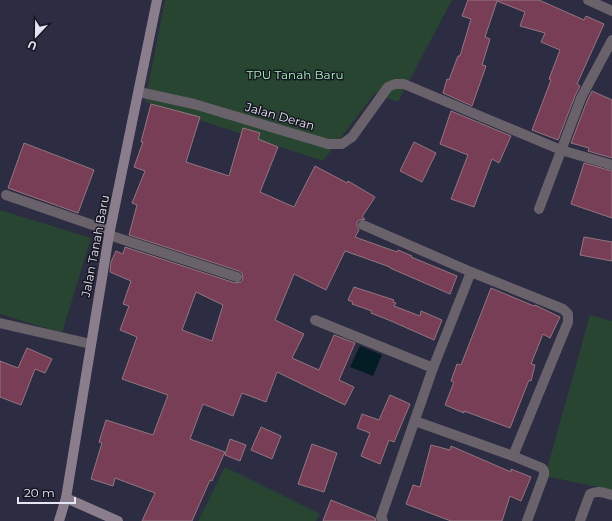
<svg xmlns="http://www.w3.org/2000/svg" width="612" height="521" font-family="Montserrat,sans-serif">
  <rect width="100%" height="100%" fill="#2c2c42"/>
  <g fill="#274530">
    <path d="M165,0H452L398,102L375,93L323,161L145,102Z"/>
    <path d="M0,210L91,238L62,333L0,314Z"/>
    <path d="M590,315L612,321V490L545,476Z"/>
    <path d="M225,467L320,514L316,521H198Z"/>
  </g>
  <path fill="#041c23" d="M360,346L382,355L373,376L350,367Z"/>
  <g fill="#773e56" stroke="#937680" fill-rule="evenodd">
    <path d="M468,0H539L584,20L586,16L604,24L577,84L580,86L575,96L558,140L532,130L551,80L549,79L560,50L541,42L545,33L520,26L525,12L497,1L485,37L490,39L482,65L486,66L472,106L443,93L447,79L449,80L458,56H460L471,19L462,16Z"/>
    <path d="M592,91L612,100V158L588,151L589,148L571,143L587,101Z"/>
    <path d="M151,104L200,117L186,162L229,176L243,128L260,133L258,139L278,147L260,192L294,207L315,166L347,183L348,181L375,197L362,217L365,219L359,220L357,222V226L359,230L355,237L397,252L398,250L412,256L411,257L457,276L450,294L390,268V267L345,251L326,290L294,274L275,320L304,334L292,358L319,370L334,335L355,343L339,380L354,387L345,405L277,372L266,402L242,393L233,416L203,404L190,439L225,452L212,481L210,480L192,521H142L155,493L115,478L113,486L91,479L102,443L99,442L106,420L153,435L168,395L122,379L137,337L120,330L129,306L123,304L131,281L110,272L111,262L116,251L123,254L125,247L235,283L241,282L243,279L242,273L239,271L129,235L137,205L132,203L145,171L134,167L143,142H141ZM196,292L223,305L212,341L182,330Z"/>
    <path d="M451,111L511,136L499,163L492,159L474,207L451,199L468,155L440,144Z"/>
    <path d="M414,142L436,153L422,182L400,171Z"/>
    <path d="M24,143L94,170L78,213L8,188Z"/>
    <path d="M584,163L612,171V218L571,204Z"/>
    <path d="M584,237L612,242V261L580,255Z"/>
    <path d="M354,287L394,300L393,302L396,303L394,306L420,316L421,311L442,320L434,340L391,321L371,313L372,311L352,304L353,302L348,300Z"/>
    <path d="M491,288L534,306L535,305L560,317L550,338L543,334L531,364L535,365L531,381L529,380L510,428L464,411V413L445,405L454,382L451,381L457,364L461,365Z"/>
    <path d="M27,348L52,359L45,373L35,369L21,405L0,397V361L18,368Z"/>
    <path d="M390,395L410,404L394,442L389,440L380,464L361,456L370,433L357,428L362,414L379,420Z"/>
    <path d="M261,427L281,436L272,459L251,450Z"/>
    <path d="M230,439L246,445L240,461L225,455Z"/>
    <path d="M312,444L337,453L324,492L298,484Z"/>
    <path d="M431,445L450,450L451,446L511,472V469L531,477L521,501L510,496L502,521H451L406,504L413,485L420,487Z"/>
    <path d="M331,500L375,518L376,521H323Z"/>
  </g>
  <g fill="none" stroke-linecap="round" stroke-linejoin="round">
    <g stroke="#6a626a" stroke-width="10">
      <path d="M588,0L612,11"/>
      <path d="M139,92L194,104L328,144H342L352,137L388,87L395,84H404L561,150L612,165"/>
      <path d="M6,195L110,231"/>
      <path d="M539,209L581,98L612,40"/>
      <path d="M363,225L471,272L433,368L381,517L383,521"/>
      <path d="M109,235L237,277"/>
      <path d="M471,272L563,309L568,314V322L513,456L542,468L544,471V475L527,521"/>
      <path d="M315,320L433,368"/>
      <path d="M0,323L91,344"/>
      <path d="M415,421L513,456"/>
      <path d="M580,521L590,494C598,490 604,493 612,495"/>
    </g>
    <g stroke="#8b7e8c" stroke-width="10">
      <path d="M66,498L118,521"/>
      <path d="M59,521L66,498L109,235L157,0"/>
    </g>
  </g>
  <g text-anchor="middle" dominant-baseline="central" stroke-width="3" stroke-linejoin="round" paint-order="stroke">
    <g font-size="12" fill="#a5f7bc" stroke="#161620">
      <text x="295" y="74">TPU Tanah Baru</text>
    </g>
    <g font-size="12" fill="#e4e4f3" stroke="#161620">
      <text transform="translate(280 116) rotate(16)">Jalan Deran</text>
      <text transform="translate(95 246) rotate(-79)">Jalan Tanah Baru</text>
    </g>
  </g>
  <g transform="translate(36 36) rotate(202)" stroke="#161620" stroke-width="3" paint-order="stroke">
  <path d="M0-3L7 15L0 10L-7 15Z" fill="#e4e4f3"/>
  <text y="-6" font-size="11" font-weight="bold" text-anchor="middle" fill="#e4e4f3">U</text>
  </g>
  <path d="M18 497v6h57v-6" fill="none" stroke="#e4e4f3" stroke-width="2"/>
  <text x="24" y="497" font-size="12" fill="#e4e4f3" stroke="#161620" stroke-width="3" paint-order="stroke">20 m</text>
</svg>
